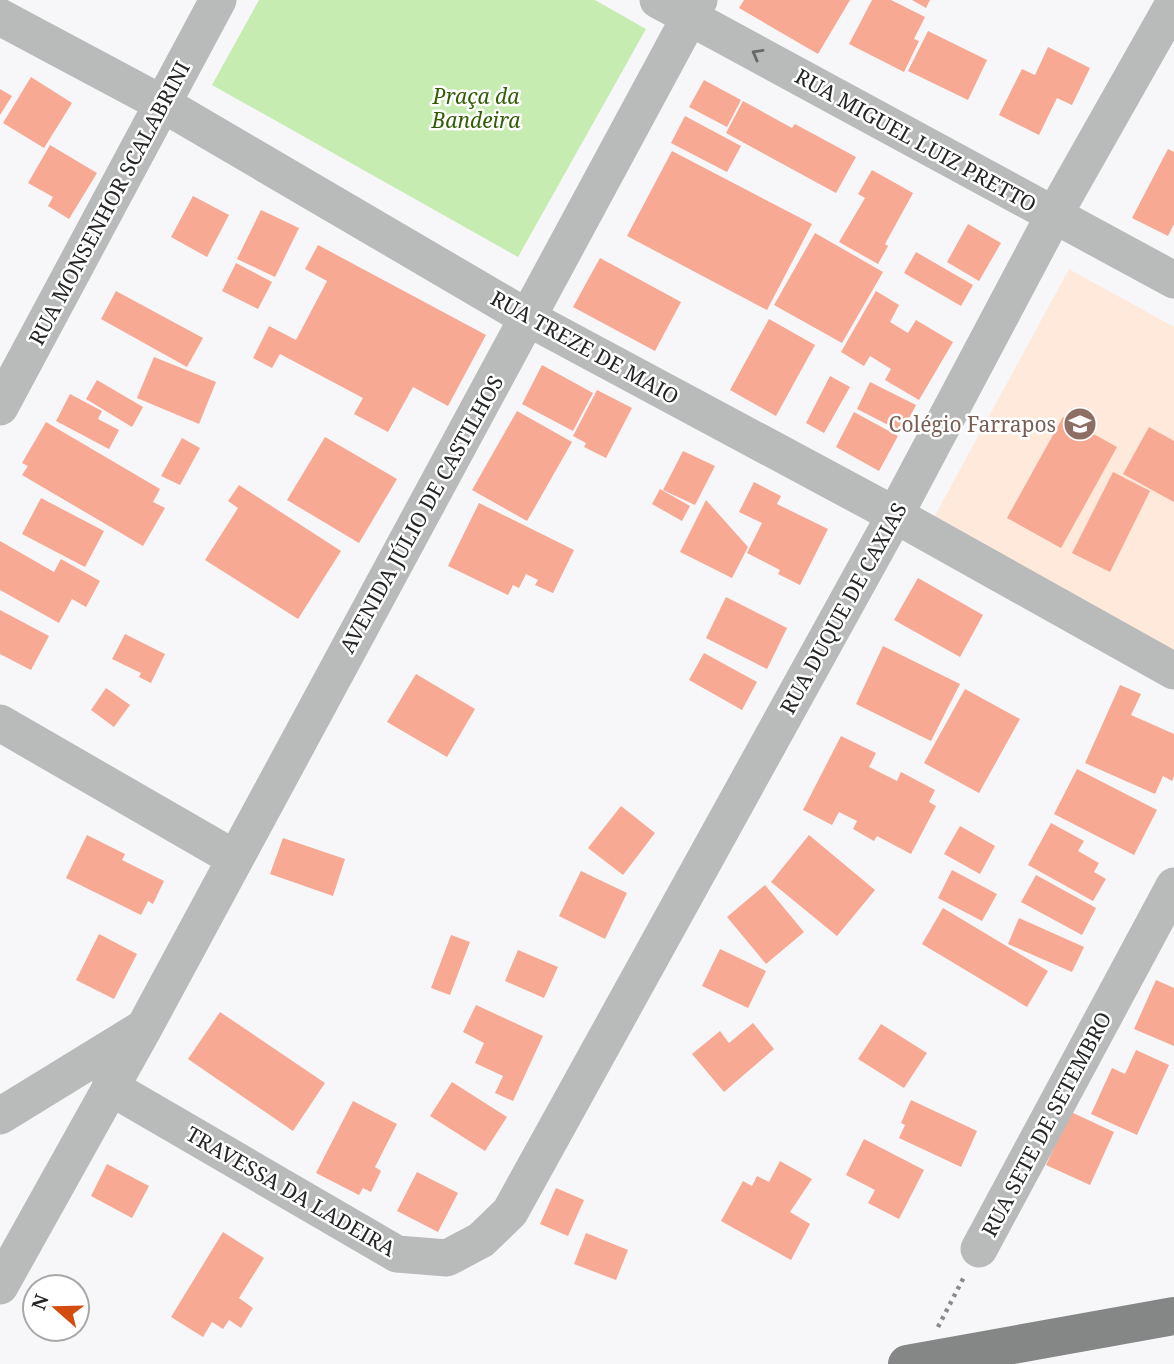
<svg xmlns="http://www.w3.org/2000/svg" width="1174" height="1364" font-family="'Noto Serif',serif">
  <rect width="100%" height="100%" fill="#f7f7fa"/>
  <path fill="#ffe9db" d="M1069,269L1174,327V653L932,521Z"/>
  <path fill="#c6ecb1" d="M259,0H595L646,29L518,257L212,85Z"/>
  <g fill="#f7a993">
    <path d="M744,0H850L818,54L739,8Z"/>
    <path d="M872,0H891L925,17L914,39L919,41L904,72L849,44Z"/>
    <path d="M912,0H930L926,8Z"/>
    <path d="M928,31L987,60L968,100L908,71Z"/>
    <path d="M1048,47L1090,68L1072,105L1057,98L1039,135L999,115L1022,69L1035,75Z"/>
    <path d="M31,77L72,103L44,148L3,123Z"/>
    <path d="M704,80L741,100L727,127L689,107Z"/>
    <path d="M0,89L12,96L0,115Z"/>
    <path d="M743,101L792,128L795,124L856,157L836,193L726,133Z"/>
    <path d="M685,116L741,146L727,172L671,143Z"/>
    <path d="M50,145L97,173L69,219L48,206L53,197L28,183Z"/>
    <path d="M1168,149L1174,152V224L1168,236L1132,218Z"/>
    <path d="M672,151L812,224L767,310L627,236Z"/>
    <path d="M872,170L913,193L885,244L888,246L878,264L839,242L865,198L858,194Z"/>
    <path d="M193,196L229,215L207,257L171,237Z"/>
    <path d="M261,210L299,228L275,277L237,259Z"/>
    <path d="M968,224L1001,243L979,281L947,262Z"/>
    <path d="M815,233L883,272L842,343L774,305Z"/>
    <path d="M318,245L486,335L448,406L413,387L388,432L354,414L363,398L280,354L272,368L253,358L269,326L296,340L327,281L305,269Z"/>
    <path d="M916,252L973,285L961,306L904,273Z"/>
    <path d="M600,258L681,302L655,351L573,307Z"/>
    <path d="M236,263L272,282L258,309L222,291Z"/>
    <path d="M116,291L203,338L187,367L101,319Z"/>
    <path d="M876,291L899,305L890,322L908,333L916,320L953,342L919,400L885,380L891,369L870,356L864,366L841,352Z"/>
    <path d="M769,319L815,345L776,416L730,390Z"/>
    <path d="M154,357L216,382L199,424L137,398Z"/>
    <path d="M542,365L593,393L573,431L522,404Z"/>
    <path d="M830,376L850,387L824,433L806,423Z"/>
    <path d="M97,380L143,407L132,427L86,399Z"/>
    <path d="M870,382L916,405L902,432L857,409Z"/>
    <path d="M597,390L632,408L606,458L584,447L586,443L573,436Z"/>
    <path d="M70,394L102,411L98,419L119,430L109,449L56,421Z"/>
    <path d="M517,411L572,442L527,521L472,490Z"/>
    <path d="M854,412L898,436L879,471L836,447Z"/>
    <path d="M1063,417L1117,447L1061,548L1007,518Z"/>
    <path d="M46,422L160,489L153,502L165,508L143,546L22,475L28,466L22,463Z"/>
    <path d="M1149,427L1174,441V502L1123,474Z"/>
    <path d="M325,437L397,479L359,543L287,500Z"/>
    <path d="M182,438L200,448L180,485L161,476Z"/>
    <path d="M683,451L715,466L695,505L663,490Z"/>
    <path d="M1113,472L1150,491L1110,572L1072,553Z"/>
    <path d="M754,482L781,496L777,504L828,529L800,585L778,574L780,570L747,553L762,523L739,512Z"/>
    <path d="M239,485L341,551L298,619L205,560L238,508L228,501Z"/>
    <path d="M660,489L690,506L682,521L652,504Z"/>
    <path d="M41,498L104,531L85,567L22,534Z"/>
    <path d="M706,500L748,547L732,578L680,552Z"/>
    <path d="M479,503L574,550L553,593L535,585L538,580L526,574L519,588L513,585L508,595L448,566Z"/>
    <path d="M0,541L54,572L61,559L100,581L86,607L72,599L59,623L0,590Z"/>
    <path d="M918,578L983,615L960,657L894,620Z"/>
    <path d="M726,597L787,628L767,669L706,638Z"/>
    <path d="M0,610L49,636L31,670L0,654Z"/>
    <path d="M125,634L165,654L151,683L139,677L141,673L112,659Z"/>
    <path d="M883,646L960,684L931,741L856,704Z"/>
    <path d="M704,653L757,682L742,710L689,680Z"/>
    <path d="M416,674L475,709L447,757L387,722Z"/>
    <path d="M1120,685L1141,694L1131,715L1174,734V776L1172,781L1163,776L1155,794L1085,763Z"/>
    <path d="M106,688L130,705L114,727L91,710Z"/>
    <path d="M965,689L1020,719L979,793L924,763Z"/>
    <path d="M841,736L876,753L869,767L897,781L901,772L935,790L929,802L936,806L911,854L877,836L874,841L853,829L857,821L839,812L832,825L803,810Z"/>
    <path d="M1077,769L1157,810L1134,855L1054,814Z"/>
    <path d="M621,806L655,833L623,875L588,848Z"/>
    <path d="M1051,823L1084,841L1078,851L1099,863L1094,872L1106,879L1093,901L1028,865Z"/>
    <path d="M960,826L995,846L980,874L944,854Z"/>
    <path d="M87,835L125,854L122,860L164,881L153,904L148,901L141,915L66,878Z"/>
    <path d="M809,835L875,890L837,936L771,882Z"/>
    <path d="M283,838L345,859L333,896L270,874Z"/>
    <path d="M952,870L997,894L982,921L938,898Z"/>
    <path d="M581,871L627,893L605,939L559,916Z"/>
    <path d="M1036,875L1096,908L1082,935L1021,902Z"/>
    <path d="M765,885L804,932L766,964L727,917Z"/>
    <path d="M943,908L1048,971L1027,1007L922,944Z"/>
    <path d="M1019,918L1084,947L1072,972L1008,944Z"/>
    <path d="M99,934L137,954L114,999L76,980Z"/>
    <path d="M451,935L470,942L450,995L431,988Z"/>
    <path d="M720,949L766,971L748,1008L702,986Z"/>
    <path d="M518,950L558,967L544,998L505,981Z"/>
    <path d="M1156,980L1174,988V1046L1134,1029Z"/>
    <path d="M476,1005L543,1036L513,1101L495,1093L503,1076L475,1063L484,1043L463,1032Z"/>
    <path d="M220,1012L325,1083L293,1131L188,1059Z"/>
    <path d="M753,1023L774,1049L724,1092L692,1054L720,1031L729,1043Z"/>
    <path d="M881,1024L927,1053L904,1088L858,1059Z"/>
    <path d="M1136,1050L1169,1065L1137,1135L1091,1114L1112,1068L1125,1074Z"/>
    <path d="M452,1082L507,1117L485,1151L430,1116Z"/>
    <path d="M911,1100L977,1131L961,1167L899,1138L905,1125L901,1123Z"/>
    <path d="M353,1101L397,1124L375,1167L381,1171L371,1192L363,1188L359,1195L316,1173Z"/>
    <path d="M1071,1112L1114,1132L1090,1185L1046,1165Z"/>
    <path d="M864,1139L924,1170L899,1219L868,1203L875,1190L846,1175Z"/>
    <path d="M780,1161L812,1179L790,1212L810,1224L791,1260L721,1221L743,1181L752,1186L757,1176L769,1182Z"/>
    <path d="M107,1164L149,1186L132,1218L91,1196Z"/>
    <path d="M417,1172L458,1193L438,1232L397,1211Z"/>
    <path d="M556,1188L584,1200L568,1236L540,1224Z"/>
    <path d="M223,1232L264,1258L239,1298L253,1308L241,1328L229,1320L223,1329L212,1322L203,1337L171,1317Z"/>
    <path d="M586,1233L628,1250L616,1280L574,1264Z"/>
  </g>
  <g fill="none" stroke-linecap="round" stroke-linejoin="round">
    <path stroke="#8a8a8c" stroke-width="4.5" stroke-dasharray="3.5 5" stroke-linecap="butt" d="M938,1327L965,1275"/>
    <g stroke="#b9bbbb" stroke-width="37">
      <path d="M658,0L1174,280"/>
      <path d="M0,17L161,103L528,318L895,515L1174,671"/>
      <path d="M0,407L218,0"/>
      <path d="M0,723L234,858"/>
      <path d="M110,1087L397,1254L447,1258L481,1240L510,1212L895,515L1054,215L1174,3"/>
      <path d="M0,1116L140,1030"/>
      <path d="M979,1249L1174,886"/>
      <path d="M0,1286L144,1028L699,0"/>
    </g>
    <path stroke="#858787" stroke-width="38" d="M907,1364L1174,1316"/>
  </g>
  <defs><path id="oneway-chevron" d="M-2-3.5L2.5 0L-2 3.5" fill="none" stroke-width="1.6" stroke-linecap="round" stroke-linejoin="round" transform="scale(1.75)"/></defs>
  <use stroke="#686869" href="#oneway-chevron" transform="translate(757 54) rotate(-151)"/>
  <defs>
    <symbol id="school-disc" viewBox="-11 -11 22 22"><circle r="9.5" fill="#8d6e63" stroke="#fff"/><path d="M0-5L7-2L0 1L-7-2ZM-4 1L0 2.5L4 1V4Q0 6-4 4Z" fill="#fff"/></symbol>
  </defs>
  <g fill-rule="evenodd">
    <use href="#school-disc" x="1061" y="405" width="38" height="38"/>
  </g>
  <g text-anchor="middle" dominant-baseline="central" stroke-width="5" stroke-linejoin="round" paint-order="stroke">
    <g font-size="21" font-style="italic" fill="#315e05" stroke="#fff">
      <text x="476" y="96">Praça da<tspan x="476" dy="24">Bandeira</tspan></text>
    </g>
    <g font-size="21" fill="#252526" stroke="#fff">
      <text transform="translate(916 140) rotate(29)">RUA MIGUEL LUIZ PRETTO</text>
      <text transform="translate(109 203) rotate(-62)">RUA MONSENHOR SCALABRINI</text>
      <text transform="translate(585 347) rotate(29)">RUA TREZE DE MAIO</text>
      <text transform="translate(421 514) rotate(-61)">AVENIDA JÚLIO DE CASTILHOS</text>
      <text transform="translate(843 608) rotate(-61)">RUA DUQUE DE CAXIAS</text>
      <text transform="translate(1046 1124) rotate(-62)">RUA SETE DE SETEMBRO</text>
      <text transform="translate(291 1191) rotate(30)">TRAVESSA DA LADEIRA</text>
    </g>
    <g font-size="21" fill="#785e54" stroke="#fff" text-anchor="end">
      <text x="1056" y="424">Colégio Farrapos</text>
    </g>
  </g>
  <g transform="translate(56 1308) rotate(290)"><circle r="33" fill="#ffffff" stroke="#a8a8a8" stroke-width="2"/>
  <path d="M0-5L12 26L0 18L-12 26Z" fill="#d34d10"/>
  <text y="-10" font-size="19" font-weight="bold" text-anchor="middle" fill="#252526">N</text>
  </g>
</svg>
